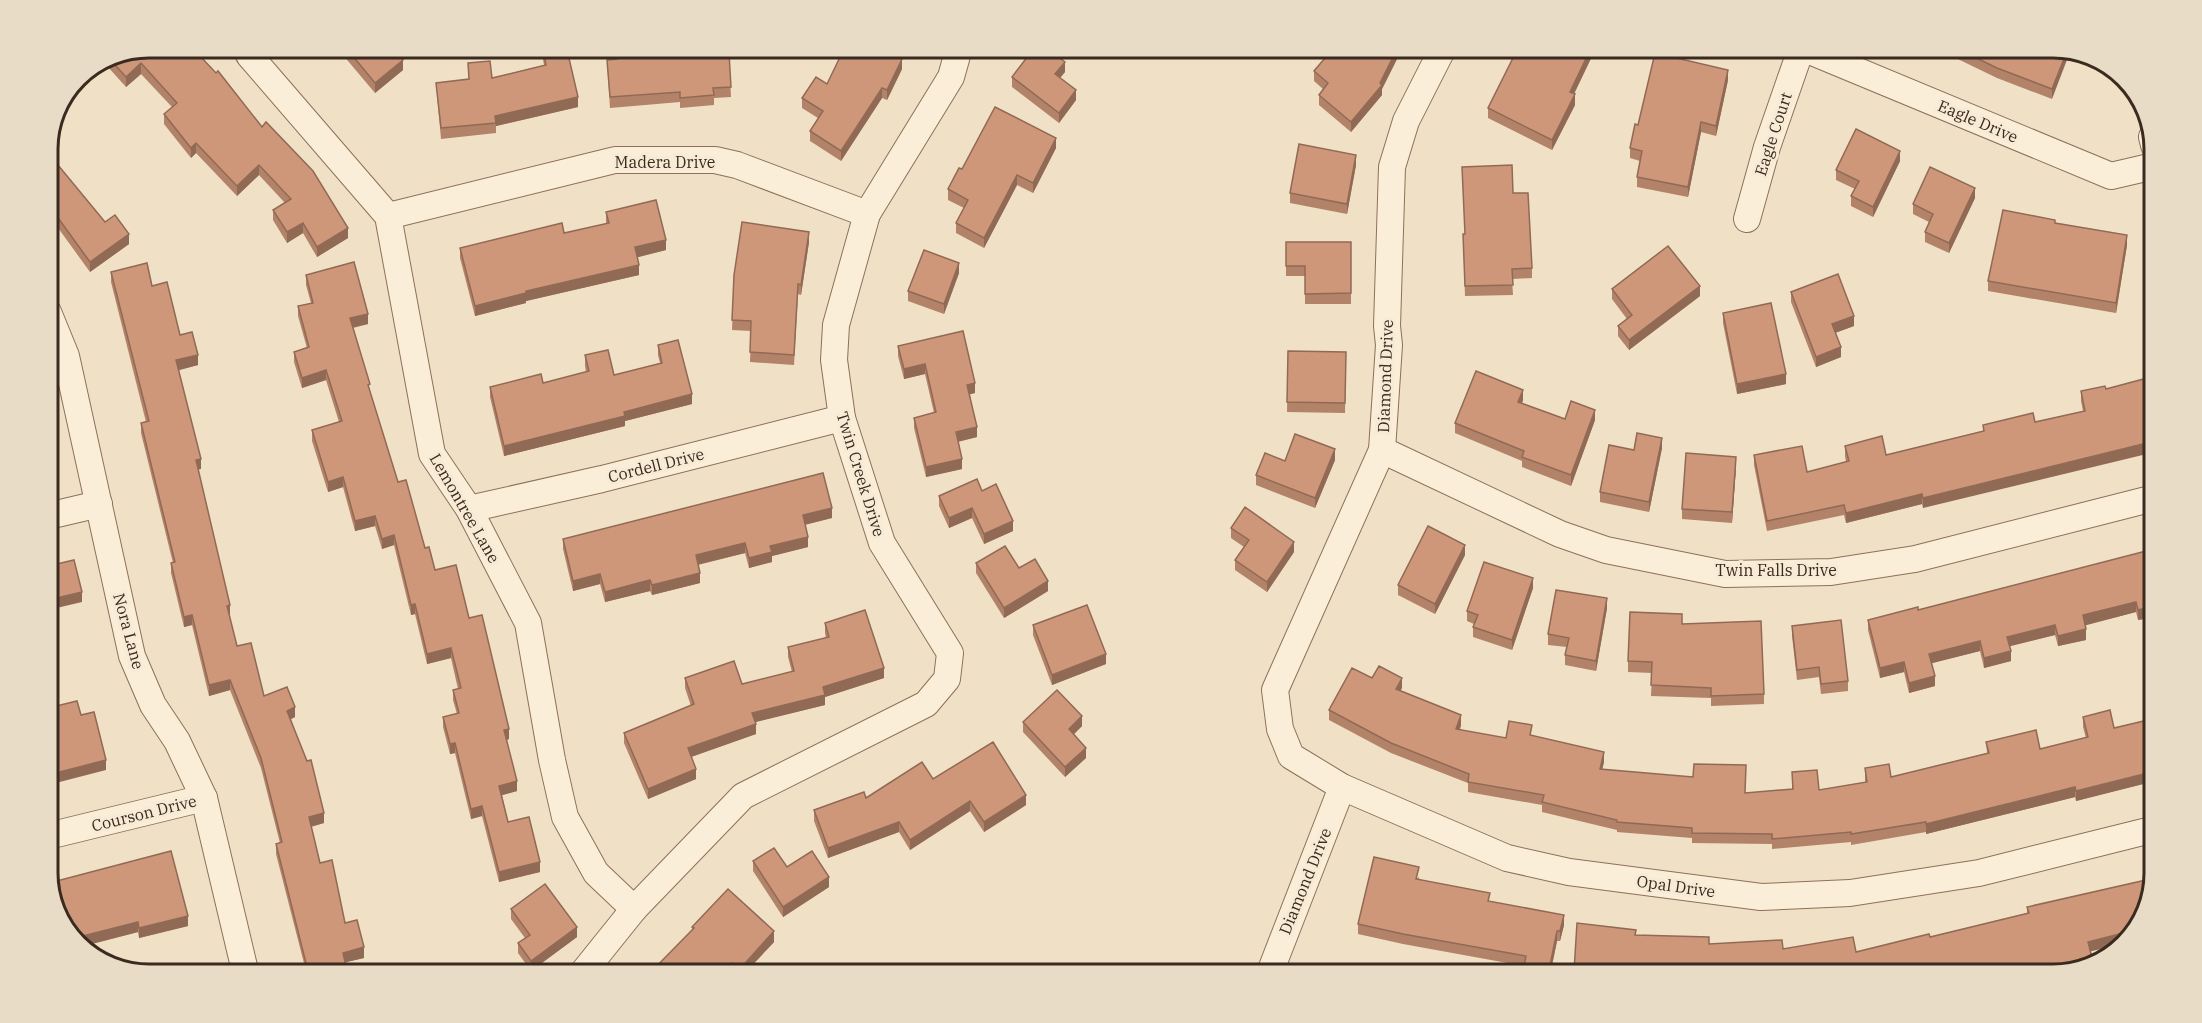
<svg xmlns="http://www.w3.org/2000/svg" width="2202" height="1023" font-family="'IBM Plex Serif',serif">
  <rect width="100%" height="100%" fill="#f0e0c5"/>
  <g fill="none" stroke-linecap="round" stroke-linejoin="round">
    <defs>
      <g id="minor">
        <path d="M1805,49L2111,176L2154,166"/>
        <path d="M1442,50L1406,121L1392,167L1387,326L1389,345L1382,450L1275,690L1280,729L1291,756L1342,787L1507,858L1569,872L1761,897L1850,893L1979,873L2147,831"/>
        <path d="M249,55L388,216L432,454L469,509L528,623L552,760L565,817L596,873L634,909"/>
        <path d="M2152,137L2154,145"/>
        <path d="M388,216L615,160H715L737,165L867,214"/>
        <path d="M1747,219L1767,147L1801,49"/>
        <path d="M48,312L66,356L132,656L153,705L177,741L204,798L246,975"/>
        <path d="M1382,450L1560,534L1606,550L1725,574L1831,572L1915,559L2150,499"/>
        <path d="M469,509L602,479L842,418"/>
        <path d="M48,516L99,504"/>
        <path d="M48,836L204,798"/>
        <path d="M581,975L634,909L743,796L926,704L947,679L950,653L882,543L842,418L834,360L836,325L867,214L951,77L958,52"/>
        <path d="M1269,975L1342,787"/>
      </g>
    </defs>
    <use href="#minor" stroke="#8c715a" stroke-width="28"/>
    <use href="#minor" stroke="#faeed9" stroke-width="26"/>
  </g>
  <g fill="#b28269">
    <path d="M1935,48H2053L2052,99L1997,78Z"/>
    <path d="M1517,50H1595L1574,94L1575,105L1552,150L1488,118V108Z"/>
    <path d="M1331,51H1401L1382,89V95L1351,132L1319,105V95L1323,89L1314,81V71Z"/>
    <path d="M900,52L898,57L902,69L887,100L882,98L841,161L810,141V131L818,118L802,108V98L827,84Z"/>
    <path d="M729,53L731,97L714,98V105L680,108V102L610,108L607,60L616,59L615,54Z"/>
    <path d="M398,54L403,70L375,93L343,55Z"/>
    <path d="M542,54H568L578,107L496,126V133L441,139L436,83L469,79L468,63L492,78L544,65Z"/>
    <path d="M199,55L348,238L317,257L303,233L287,243L273,220V210L285,203L259,175L237,196L196,153L191,158L164,124V114L172,107L141,74L126,87L108,67V58Z"/>
    <path d="M1065,72L1060,78L1076,100L1059,123L1012,87V77Z"/>
    <path d="M1728,80L1716,136L1701,132L1688,197L1637,187V177L1640,161L1630,158V148L1638,125Z"/>
    <path d="M1056,148L1033,193L1017,185L984,248L956,233V223L964,208L948,200V189L962,169Z"/>
    <path d="M48,153L105,222L129,244L90,272L48,214Z"/>
    <path d="M1900,161L1873,217L1851,206V196L1855,189L1836,180V170Z"/>
    <path d="M1356,165L1347,214L1290,203V193Z"/>
    <path d="M1462,167L1513,193L1532,268V278L1512,279L1513,295L1465,296L1463,234H1465Z"/>
    <path d="M1975,198L1949,253L1925,242V232L1929,222L1913,214V204Z"/>
    <path d="M606,212L666,250L637,257L639,275L526,301V303L475,316L460,258V248L564,233L606,224Z"/>
    <path d="M809,242L801,295L798,294L794,365L750,362L751,331L732,330L734,275Z"/>
    <path d="M1286,242H1351V304H1305V276H1286Z"/>
    <path d="M2127,245L2116,313L1988,291V281Z"/>
    <path d="M111,272L152,286L198,365L178,370L201,469H198L230,615H229L237,646L264,696L295,717L291,719L324,823L311,827L320,863L345,923L364,958L345,962L348,975H307L276,854V844L280,843L261,768L230,690L209,696L192,625L184,627L171,573V563H173L141,433V423L146,422L111,282Z"/>
    <path d="M959,273L944,314L908,301V291Z"/>
    <path d="M306,275L368,324L353,328L370,394L398,482L425,548L435,570L469,618L509,739L506,740L517,791L502,795L508,822L540,872L499,882L482,816L471,819L455,753L450,754L443,727V717L457,714L453,700V690L458,689L451,658L427,664L415,614L411,615L394,545L382,549L375,526L355,531L343,487L328,492L312,441V430L339,422L326,380L302,388L294,362V352L307,348L298,316V306L311,303L306,285Z"/>
    <path d="M1612,289L1700,296L1629,350L1618,336V326L1627,319L1612,299Z"/>
    <path d="M1791,292L1854,326L1835,333L1841,357L1816,367L1791,302Z"/>
    <path d="M1723,313L1786,384L1737,394L1723,323Z"/>
    <path d="M658,345L692,404L625,421V426L504,456L490,397V387L543,383L586,372L585,366V355L614,375L660,363L658,355Z"/>
    <path d="M898,346L975,393L970,394L977,437L958,442L962,469L926,477L914,428V418L934,413L925,374L904,379L898,356Z"/>
    <path d="M1288,351L1346,352L1345,413L1287,412Z"/>
    <path d="M2151,377L1923,508L1922,504L1846,523L1844,515L1767,531L1754,465V455L1807,472L1846,462L1845,456V446L1886,455L1983,431V425L2035,422L2083,411L2081,401V391L2106,389Z"/>
    <path d="M1523,400L1522,404L1565,419L1595,420L1571,486L1522,467V461L1455,433V423Z"/>
    <path d="M1662,448L1649,512L1600,502V492L1634,450Z"/>
    <path d="M1335,460L1315,508L1256,485V475L1285,461Z"/>
    <path d="M1736,467L1732,523L1682,519V509Z"/>
    <path d="M982,491L1013,531L984,544L972,518L949,528L939,506V496Z"/>
    <path d="M832,518L805,525L808,547L772,556V562L749,568L745,553L698,565L700,583L652,595L650,591L605,602L600,584L573,591L563,549V539Z"/>
    <path d="M1231,528L1294,552L1267,592L1235,570V560L1244,547L1231,538Z"/>
    <path d="M2150,550L2149,618L2138,620L2136,612L2085,625L2086,640L2058,646L2055,635L2009,646L2011,661L1984,668L1980,651L1931,663L1935,686L1909,693L1904,672L1880,678L1868,630V620L1918,610Z"/>
    <path d="M1465,555L1435,614L1398,595V585Z"/>
    <path d="M976,563L1019,568L1048,591L1004,618L976,573Z"/>
    <path d="M1533,588L1512,650L1473,637V627L1474,624L1467,621V611Z"/>
    <path d="M1607,608L1596,671L1565,665V655L1567,647L1548,645V634Z"/>
    <path d="M825,623L884,678L825,697V705L755,722L756,734L691,757L696,779L648,799L624,743V733L691,706L685,688V678L742,684L792,672L788,657V647L826,638L825,633Z"/>
    <path d="M1682,624L1764,694V704L1711,706V698L1651,696L1652,673L1628,672V661Z"/>
    <path d="M1033,625L1106,664L1052,685L1033,635Z"/>
    <path d="M1792,626L1848,681V691L1821,694L1819,677L1797,680L1792,636Z"/>
    <path d="M1372,678L1402,688L1400,691L1461,725L1460,730L1506,738L1532,735L1604,762L1602,769L1745,793L1792,789V772L1819,790L1865,782V768L1891,777L1987,753L1986,742L2040,749L2086,738L2083,727V717L2114,728L2148,720L2147,783L2076,801L2075,797L1926,834V832L1851,845V842L1772,849V844L1692,843V838L1617,832V830L1542,812V805L1468,792V783L1391,753L1329,720V710Z"/>
    <path d="M1023,722L1082,726L1074,734L1086,758L1065,777L1023,732Z"/>
    <path d="M933,779L1026,805L984,832L970,811L910,850L899,832L828,858L814,821V810L866,798Z"/>
    <path d="M753,861L787,867L829,887L783,917L753,871Z"/>
    <path d="M1419,877V879L1564,925L1560,941H1557L1550,975H1523L1524,966L1403,944L1358,934V924Z"/>
    <path d="M49,883L188,926L139,938L138,932L84,946L65,930Z"/>
    <path d="M2027,907L2121,944L2091,951L2093,963L2053,975H1574L1577,923L1636,935L1709,944L1783,949L1856,952L1930,937L2027,913Z"/>
    <path d="M511,909L577,937L531,971L518,953V943L525,938L511,919Z"/>
    <path d="M692,927L774,942L743,975H733L692,930Z"/>
  </g>
  <g fill="#916a55">
    <path d="M1590,50H1595L1570,102V92Z"/>
    <path d="M1396,51H1401L1382,89V95L1351,132V122L1380,83Z"/>
    <path d="M2067,51L2070,52L2052,99V89Z"/>
    <path d="M900,52L894,66V56L896,53Z"/>
    <path d="M902,59V69L887,100V90Z"/>
    <path d="M403,60V70L375,93V83Z"/>
    <path d="M1065,62V72L1055,84V74Z"/>
    <path d="M141,63V74L126,87V77Z"/>
    <path d="M1728,70V80L1716,136V126Z"/>
    <path d="M882,88V98L841,161V151Z"/>
    <path d="M1076,90V100L1059,123V113Z"/>
    <path d="M1575,94V105L1552,150V140Z"/>
    <path d="M578,97V107L496,126L495,116Z"/>
    <path d="M1701,122V132L1688,197V187Z"/>
    <path d="M1056,138V148L1033,193V183Z"/>
    <path d="M196,143V153L191,158V148Z"/>
    <path d="M1900,151V161L1873,217V207Z"/>
    <path d="M1356,155V165L1347,214V204Z"/>
    <path d="M259,165V175L237,196V186Z"/>
    <path d="M1017,175V185L984,248V238Z"/>
    <path d="M1975,188V198L1949,253V243Z"/>
    <path d="M303,223V233L287,243V232Z"/>
    <path d="M348,228V238L317,257V247Z"/>
    <path d="M809,232V242L801,295V285Z"/>
    <path d="M129,234V244L90,272V262Z"/>
    <path d="M2127,235V245L2116,313V303Z"/>
    <path d="M666,240V250L635,258V247Z"/>
    <path d="M959,263V273L944,314V304Z"/>
    <path d="M639,265V275L526,301V303L475,316V306L526,291Z"/>
    <path d="M1700,286V296L1629,350V340Z"/>
    <path d="M368,314V324L350,328V318Z"/>
    <path d="M1854,316V326L1832,334V324Z"/>
    <path d="M1841,347V357L1816,367V357Z"/>
    <path d="M198,355V365L176,371V360Z"/>
    <path d="M925,364V374L904,379V369Z"/>
    <path d="M326,370V380L302,388V378Z"/>
    <path d="M1786,374V384L1737,394V384Z"/>
    <path d="M975,383V393L967,395V385Z"/>
    <path d="M1523,390V400L1518,412V402Z"/>
    <path d="M692,394V404L625,421V426L504,456V446L624,412Z"/>
    <path d="M1595,410V420L1571,486V475Z"/>
    <path d="M977,427V437L956,442V432Z"/>
    <path d="M1662,438V448L1649,512V502Z"/>
    <path d="M2151,442V453L1923,508V498Z"/>
    <path d="M1335,449V460L1315,508V498Z"/>
    <path d="M1736,457V467L1732,523V512Z"/>
    <path d="M201,459V469L196,470V460Z"/>
    <path d="M962,459V469L926,477V467Z"/>
    <path d="M343,477V487L328,492V482Z"/>
    <path d="M1922,494V504L1846,523V513Z"/>
    <path d="M832,508V518L803,525V515Z"/>
    <path d="M972,508V518L949,528V518Z"/>
    <path d="M375,516V526L355,531V521Z"/>
    <path d="M1013,521V531L984,544V534Z"/>
    <path d="M394,535V545L382,549V539Z"/>
    <path d="M808,537V547L772,556V562L749,568V558L770,546Z"/>
    <path d="M1294,542V552L1267,592V582Z"/>
    <path d="M745,543V553L696,565V555Z"/>
    <path d="M1465,545V555L1435,614V604Z"/>
    <path d="M700,573V583L652,595V585Z"/>
    <path d="M600,574V584L573,591V581Z"/>
    <path d="M1533,578V588L1512,650V640Z"/>
    <path d="M650,580V591L605,602V592Z"/>
    <path d="M1048,581V591L1004,618V608Z"/>
    <path d="M82,592V602L48,610V600Z"/>
    <path d="M1607,598V608L1596,671V661Z"/>
    <path d="M2136,602V612L2083,626V615Z"/>
    <path d="M415,604V614L411,615V605Z"/>
    <path d="M230,605V615L227,616V606Z"/>
    <path d="M2149,607V618L2138,620V610Z"/>
    <path d="M192,615V625L184,627V617Z"/>
    <path d="M2055,625V635L2007,647V637Z"/>
    <path d="M2086,629V640L2058,646V636Z"/>
    <path d="M1980,641V651L1929,664V654Z"/>
    <path d="M451,648V658L427,664V654Z"/>
    <path d="M2011,651V661L1984,668V658Z"/>
    <path d="M1106,654V664L1052,685V675Z"/>
    <path d="M1904,662V672L1880,678V668Z"/>
    <path d="M884,668V678L825,697V705L752,723V713L823,687Z"/>
    <path d="M1935,676V686L1909,693V683Z"/>
    <path d="M1402,678V688L1396,699V689Z"/>
    <path d="M230,680V690L209,696V685Z"/>
    <path d="M295,707V717L287,721V711Z"/>
    <path d="M1461,715V725L1456,739V729Z"/>
    <path d="M1082,716V726L1069,739V729Z"/>
    <path d="M756,724V734L688,758V748Z"/>
    <path d="M509,729V739L504,741V730Z"/>
    <path d="M455,743V753L450,754V744Z"/>
    <path d="M1086,748V758L1065,777V767Z"/>
    <path d="M1604,752V762L1600,779V769Z"/>
    <path d="M106,760V770L48,785V775Z"/>
    <path d="M696,769V779L648,799V789Z"/>
    <path d="M2148,773L2147,783L2076,801V791Z"/>
    <path d="M517,781V791L499,796V786Z"/>
    <path d="M2075,787V797L1926,834V824Z"/>
    <path d="M1026,795V805L984,832V822Z"/>
    <path d="M970,801V811L910,850V840Z"/>
    <path d="M482,806V816L471,819V809Z"/>
    <path d="M324,813V823L309,827V817Z"/>
    <path d="M899,822V832L828,858V848Z"/>
    <path d="M540,862V872L499,882V872Z"/>
    <path d="M829,877V887L783,917V907Z"/>
    <path d="M1564,915V925L1560,941V931Z"/>
    <path d="M188,916V926L139,938V928Z"/>
    <path d="M138,922V932L84,946L75,938Z"/>
    <path d="M577,927V937L531,971V961Z"/>
    <path d="M774,931V942L743,975H739V970Z"/>
    <path d="M1557,931V941L1550,975H1548Z"/>
    <path d="M2131,931L2121,944L2088,952V942Z"/>
    <path d="M364,947V958L343,963V953Z"/>
    <path d="M2093,962V963L2053,975H2040Z"/>
    <path d="M732,963V973L730,975H720Z"/>
  </g>
  <g fill="#cf977a" stroke="#916a55" stroke-width="1.5">
    <path d="M1956,48H2053L2067,51L2052,89L1997,68Z"/>
    <path d="M1517,50H1590L1570,92L1575,94L1552,140L1488,108Z"/>
    <path d="M1331,51H1396L1380,83L1382,85L1351,122L1319,95L1328,83L1314,71Z"/>
    <path d="M1031,52H1052L1065,62L1055,74L1076,90L1059,113L1012,77Z"/>
    <path d="M729,53L731,87L713,88L714,95L680,98V92L610,97L607,60L617,59L616,54Z"/>
    <path d="M842,53H896L894,56L902,59L887,90L882,88L841,151L810,131L823,111L802,98L816,77L827,84Z"/>
    <path d="M1655,53L1728,70L1716,126L1701,122L1688,187L1637,177L1642,151L1630,148L1635,124L1638,125Z"/>
    <path d="M398,54L403,60L375,83L352,55Z"/>
    <path d="M544,54H568L578,97L495,116L496,123L441,128L436,83L469,79L468,63L490,61L492,78L546,65Z"/>
    <path d="M199,55L216,73L218,71L262,127L266,122L313,171L348,228L317,247L303,223L287,232L273,210L291,199L259,165L237,186L196,143L191,148L164,114L177,103L141,63L126,77L108,57L111,56Z"/>
    <path d="M995,107L1056,138L1033,183L1017,175L984,238L956,223L968,200L948,189L959,168L962,169Z"/>
    <path d="M1856,129L1900,151L1873,207L1851,196L1859,181L1836,170Z"/>
    <path d="M1299,144L1356,155L1347,204L1290,193Z"/>
    <path d="M48,153L105,222L115,215L129,234L90,262L48,204Z"/>
    <path d="M1512,165L1513,193H1528L1532,268L1512,269L1513,285L1465,286L1463,234H1465L1462,167Z"/>
    <path d="M1930,167L1975,188L1949,243L1925,232L1933,214L1913,204Z"/>
    <path d="M656,200L666,240L635,247L639,265L526,291V293L475,306L460,248L562,223L564,233L609,223L606,212Z"/>
    <path d="M2003,210L2055,220V223L2127,235L2116,303L1988,281Z"/>
    <path d="M742,222L809,232L801,285L798,284L794,355L750,352L751,321L732,320L734,275Z"/>
    <path d="M1286,242H1351V293L1305,294V266H1286Z"/>
    <path d="M1668,246L1700,286L1629,340L1618,326L1632,315L1612,289Z"/>
    <path d="M924,250L959,263L944,304L908,291Z"/>
    <path d="M354,262L368,314L350,318L370,384L368,385L398,482L406,480L425,548L429,547L435,570L456,565L469,618L482,615L509,729L504,730L517,781L499,786L508,822L529,817L540,862L499,872L482,806L471,809L455,743L450,744L443,717L459,713L453,690L461,688L451,648L427,654L415,604L411,605L394,535L382,539L375,516L355,521L343,477L328,482L312,430L342,421L326,370L302,378L294,352L309,347L298,306L313,303L306,275Z"/>
    <path d="M147,263L152,286L167,282L180,335L192,332L198,355L176,360L201,459L196,460L230,605L227,606L237,646L251,643L264,696L287,687L295,707L287,711L307,761L311,760L324,813L309,817L320,863L332,860L345,923L357,920L364,947L343,953L348,975H309L276,844L282,842L261,758L230,680L209,685L192,615L184,617L171,563L175,562L141,423L149,421L111,272Z"/>
    <path d="M1838,274L1854,316L1832,324L1841,347L1816,357L1791,292Z"/>
    <path d="M1771,303L1786,374L1737,384L1723,313Z"/>
    <path d="M963,331L975,383L967,385L977,427L956,432L962,459L926,467L914,418L936,412L925,364L904,369L898,346Z"/>
    <path d="M678,340L692,394L624,412L625,416L504,446L490,387L541,374L543,383L589,371L585,355L608,350L614,375L662,363L658,345Z"/>
    <path d="M1288,351L1346,352L1345,403L1287,402Z"/>
    <path d="M1476,371L1523,390L1518,402L1565,419L1571,401L1595,410L1571,475L1522,457L1524,451L1455,423Z"/>
    <path d="M2151,377V442L1923,498L1922,494L1846,513L1844,505L1767,521L1754,455L1802,446L1807,472L1849,461L1845,446L1882,436L1886,455L1984,431L1983,425L2033,413L2035,422L2085,411L2081,391L2105,386L2106,389Z"/>
    <path d="M1637,433L1662,438L1649,502L1600,492L1609,445L1634,450Z"/>
    <path d="M1295,434L1335,449L1315,498L1256,475L1265,453L1285,461Z"/>
    <path d="M1686,453L1736,457L1732,512L1682,509Z"/>
    <path d="M823,473L832,508L803,515L808,537L770,546L772,552L749,558L745,543L696,555L700,573L652,585L650,580L605,592L600,574L573,581L563,539Z"/>
    <path d="M977,479L982,491L996,484L1013,521L984,534L972,508L949,518L939,496Z"/>
    <path d="M1245,507L1294,542L1267,582L1235,560L1249,540L1231,528Z"/>
    <path d="M1428,526L1465,545L1435,604L1398,585Z"/>
    <path d="M1005,546L1019,568L1035,559L1048,581L1004,608L976,563Z"/>
    <path d="M2150,550L2149,607L2138,610L2136,602L2083,615L2086,629L2058,636L2055,625L2007,637L2011,651L1984,658L1980,641L1929,654L1935,676L1909,683L1904,662L1880,668L1868,620L1918,607V610Z"/>
    <path d="M74,560L82,592L48,600V566Z"/>
    <path d="M1484,562L1533,578L1512,640L1473,627L1478,615L1467,611Z"/>
    <path d="M1556,590L1607,598L1596,661L1565,655L1569,638L1548,634Z"/>
    <path d="M1087,605L1106,654L1052,675L1033,625Z"/>
    <path d="M865,610L884,668L823,687L825,695L752,713L756,724L688,748L696,769L648,789L624,733L694,704L685,678L734,661L742,684L794,671L788,647L829,637L825,623Z"/>
    <path d="M1630,612L1682,614V624L1761,621L1764,694L1711,696V688L1651,685L1652,662L1628,661Z"/>
    <path d="M1841,620L1848,681L1821,684L1819,667L1797,670L1792,626Z"/>
    <path d="M1379,666L1402,678L1396,689L1461,715L1456,729L1506,738L1509,721L1532,725L1530,735L1604,752L1600,769L1693,777L1694,764L1746,765L1745,793L1793,789L1792,772L1817,770L1819,790L1867,782L1865,768L1889,764L1891,777L1989,753L1986,742L2036,730L2040,749L2088,737L2083,717L2110,710L2114,728L2148,720V773L2076,791L2075,787L1926,824V822L1851,834V832L1772,839V834L1692,833V828L1617,822V820L1542,802L1544,795L1468,782L1469,774L1391,743L1329,710L1352,668L1372,678Z"/>
    <path d="M1057,690L1082,716L1069,729L1086,748L1065,767L1023,722Z"/>
    <path d="M77,701L81,715L94,712L106,760L48,775V708Z"/>
    <path d="M993,742L1026,795L984,822L970,801L910,840L899,822L828,848L814,810L864,792L866,798L922,762L933,779Z"/>
    <path d="M774,848L787,867L812,851L829,877L783,907L753,861Z"/>
    <path d="M171,851L188,916L139,928L138,922L75,938L65,930L49,883Z"/>
    <path d="M1374,857L1419,867L1416,879L1490,893L1488,901L1564,915L1560,931H1557L1548,975L1523,971L1526,956L1403,934L1358,924Z"/>
    <path d="M2146,880V913L2131,931L2088,942L2093,962L2040,975H1602L1574,971L1577,923L1636,930L1635,935L1709,937V944L1782,940L1783,949L1853,937L1856,952L1929,934L1930,937L2029,913L2027,907Z"/>
    <path d="M545,884L577,927L531,961L518,943L530,935L511,909Z"/>
    <path d="M728,889L774,931L739,970L732,963L720,975H648L694,928L692,927Z"/>
  </g>
  <g text-anchor="middle" dominant-baseline="central" stroke-width="6" stroke-linejoin="round" paint-order="stroke">
    <g font-size="16" fill="#3b2a1f" stroke="#f7ebd5">
      <text transform="translate(1978 121) rotate(23)">Eagle Drive</text>
      <text transform="translate(1773 134) rotate(-72)">Eagle Court</text>
      <text x="665" y="162">Madera Drive</text>
      <text transform="translate(1385 376) rotate(-88)">Diamond Drive</text>
      <text transform="translate(656 465) rotate(-14)">Cordell Drive</text>
      <text transform="translate(861 474) rotate(73)">Twin Creek Drive</text>
      <text transform="translate(465 508) rotate(60)">Lemontree Lane</text>
      <text x="1776" y="570">Twin Falls Drive</text>
      <text transform="translate(129 631) rotate(75)">Nora Lane</text>
      <text transform="translate(144 813) rotate(-14)">Courson Drive</text>
      <text transform="translate(1305 881) rotate(-68)">Diamond Drive</text>
      <text transform="translate(1676 886) rotate(8)">Opal Drive</text>
    </g>
  </g>
  <path d="M0 0H2202V1023H0ZM149 58H2053A91 91 0 0 1 2144 149V873A91 91 0 0 1 2053 964H149A91 91 0 0 1 58 873V149A91 91 0 0 1 149 58Z" fill="#e8dcc6" fill-rule="evenodd"/>
  <path fill="none" stroke="#3b2a1f" stroke-width="3" d="M149 58H2053A91 91 0 0 1 2144 149V873A91 91 0 0 1 2053 964H149A91 91 0 0 1 58 873V149A91 91 0 0 1 149 58Z"/>
</svg>
